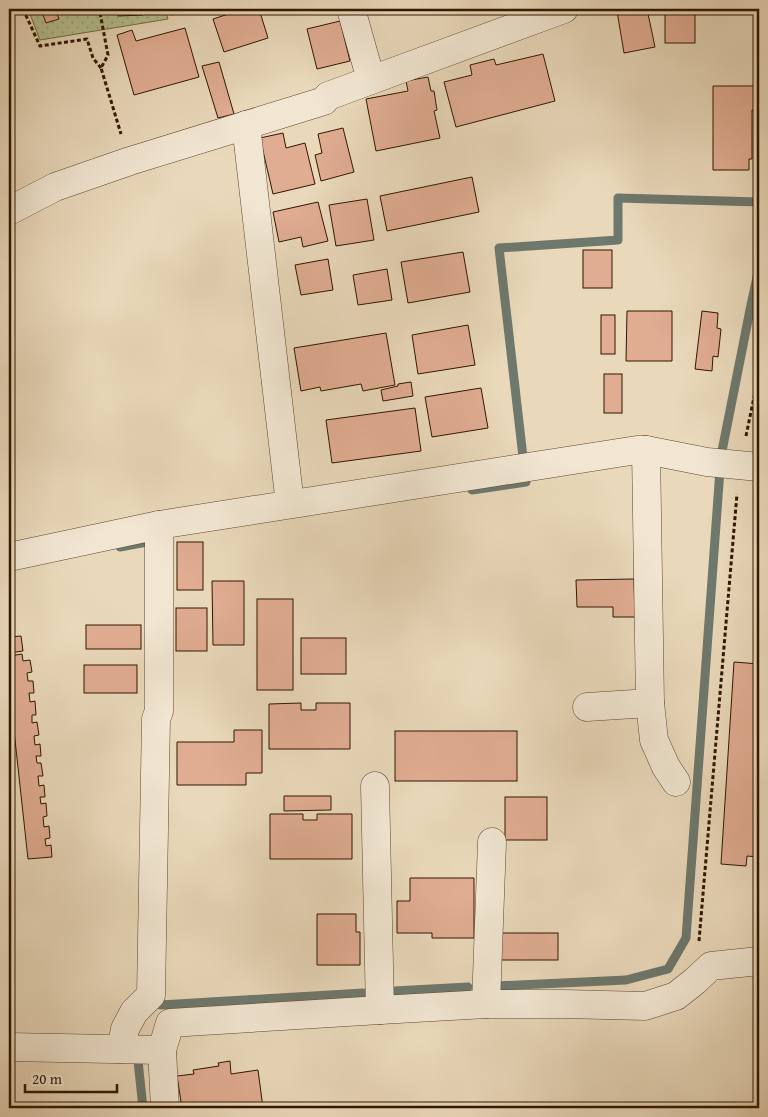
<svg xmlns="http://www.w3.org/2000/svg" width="768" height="1117" font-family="'Gentium Book Plus',serif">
  <defs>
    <pattern id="park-dots" width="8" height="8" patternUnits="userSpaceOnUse" patternTransform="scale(1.25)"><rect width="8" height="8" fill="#b6bf90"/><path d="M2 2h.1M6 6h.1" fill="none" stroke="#9da37a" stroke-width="1.8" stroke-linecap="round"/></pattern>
  </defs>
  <rect width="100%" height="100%" fill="#e9d8ba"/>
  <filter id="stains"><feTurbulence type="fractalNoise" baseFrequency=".004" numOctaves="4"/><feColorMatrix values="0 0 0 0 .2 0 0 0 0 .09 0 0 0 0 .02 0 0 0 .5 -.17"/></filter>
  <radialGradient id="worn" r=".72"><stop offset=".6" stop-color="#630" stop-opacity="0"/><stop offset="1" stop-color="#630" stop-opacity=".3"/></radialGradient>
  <path fill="url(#park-dots)" stroke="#736a48" d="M28,9H165L168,19L40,40Z"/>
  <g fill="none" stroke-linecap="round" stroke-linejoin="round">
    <g stroke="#6e786d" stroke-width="9">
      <path d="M523,457L499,248L618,240V198L759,202"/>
      <path d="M472,490L526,482L525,477"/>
      <path d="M120,547L147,542"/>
      <path d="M496,986L626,980L668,969L686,938L721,456L751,305L759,268"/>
      <path d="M394,991L468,987"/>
      <path d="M160,1005L363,993"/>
      <path d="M138,1061L143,1108"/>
    </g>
  </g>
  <g fill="#e0ac92" stroke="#301600">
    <path d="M41,9H55L59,19L46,23Z"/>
    <path d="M117,9H143V15L118,16Z"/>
    <path d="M169,9H193L171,15Z"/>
    <path d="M244,9H259L268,38L224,52L213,19Z"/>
    <path d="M630,9H647L655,47L624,53L617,11Z"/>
    <rect x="665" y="9" width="30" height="34"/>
    <path d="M340,21L350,61L317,69L307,29Z"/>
    <path d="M185,28L199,77L134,95L117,35L132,30L136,41Z"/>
    <path d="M543,54L555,101L456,127L444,82L472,75L470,65L494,59L496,65Z"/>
    <path d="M219,62L234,114L218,118L202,66Z"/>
    <path d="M428,77L431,91H434L437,110L434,111L440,138L376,151L366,99L408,91L406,81Z"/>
    <path d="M713,86H759V110H752V159H749V170H713Z"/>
    <path d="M343,128L354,172L321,181L315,155L322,153L318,134Z"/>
    <path d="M283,133L286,148L305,143L315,184L273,194L260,138Z"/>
    <path d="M472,177L479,212L387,231L380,196Z"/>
    <path d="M367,199L374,240L336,246L329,205Z"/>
    <path d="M318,202L328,241L303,247L301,237L279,242L273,212Z"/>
    <rect x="583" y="250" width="29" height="38"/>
    <path d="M463,252L470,292L408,303L401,262Z"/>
    <path d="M328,259L333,290L301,295L295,265Z"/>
    <path d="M387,269L392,300L358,305L353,275Z"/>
    <path d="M627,311H672V361H626Z"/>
    <path d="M702,311L718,313L717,328L721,329L718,357L713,356L712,371L695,369Z"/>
    <rect x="601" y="315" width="14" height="39"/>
    <path d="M468,325L475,365L418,374L412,335Z"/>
    <path d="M386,333L395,385L363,391L361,384L321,391L320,387L301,391L294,348Z"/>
    <rect x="604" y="374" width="18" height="39"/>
    <path d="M411,382L413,396L383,401L381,390L398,386V384Z"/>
    <path d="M481,388L488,428L432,437L425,397Z"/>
    <path d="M415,408L421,451L332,463L326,420Z"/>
    <rect x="177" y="542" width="26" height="48"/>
    <path d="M634,579L635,617H613V607H577L576,580Z"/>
    <path d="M212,581H244V645H213Z"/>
    <rect x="257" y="599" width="36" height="91"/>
    <rect x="176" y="608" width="31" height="43"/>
    <rect x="86" y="625" width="55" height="24"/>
    <path d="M21,636L23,651L9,653V637Z"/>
    <rect x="301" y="638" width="45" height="36"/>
    <path d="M22,654L23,661L30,660L32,672L27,673L28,681H33L34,693H29L30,702L35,701L36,715H32V723L37,722L39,735L34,736L35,745L40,744L41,756H36L37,763H41L43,776H38L39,786L44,785L45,797H40L41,804L46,803L47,816L43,817L44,827L49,826L50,838L45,839L46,846L51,845L52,857L28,859L9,685V656Z"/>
    <path d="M734,662L759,664V857L747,856L746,866L721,864Z"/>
    <rect x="84" y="665" width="53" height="28"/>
    <path d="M301,703V710H316V703H350V749H269V704Z"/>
    <path d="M234,730H262V773H246V785H177V742H234Z"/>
    <rect x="395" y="731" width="122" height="50"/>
    <path d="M284,796H331V810L284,811Z"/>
    <rect x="505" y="797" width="42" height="43"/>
    <path d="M270,814H303V820H317V814H352V859H270Z"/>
    <path d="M410,878H474V938H432V933H397V901H410Z"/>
    <path d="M317,914H356V932H360V965H317Z"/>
    <rect x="501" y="933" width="57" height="27"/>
    <path d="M230,1061L231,1074L258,1070L263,1108H182L177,1076L194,1074L193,1070L219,1066L218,1063Z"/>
  </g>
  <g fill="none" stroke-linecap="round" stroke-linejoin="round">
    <defs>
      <g id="minor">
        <path d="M351,9L371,80"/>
        <path d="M246,125L290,504"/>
        <path d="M9,211L55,187L130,161L324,101L328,96L564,9"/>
        <path d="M646,450L650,703L654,740L666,767L676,782"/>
        <path d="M9,557L159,525L637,450H646L707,462L759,467"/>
        <path d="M587,707L650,703"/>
        <path d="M375,786L380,1010"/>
        <path d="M486,1004L492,842"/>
        <path d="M9,1047L162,1050L170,1023L380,1010L486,1004H564L645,1006L676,996L695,981L711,966L759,961"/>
        <path d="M121,1049L125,1029L134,1012L151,995L156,719L159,711V525"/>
        <path d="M162,1050L165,1108"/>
      </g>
    </defs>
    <use href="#minor" stroke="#5e462e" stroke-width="29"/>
    <g stroke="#301600" stroke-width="3" stroke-dasharray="4 2.5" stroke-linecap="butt">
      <path d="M23,9L40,46L87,39L93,58L101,68"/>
      <path d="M100,13L108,55L101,68L121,134"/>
      <path d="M746,436L759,373"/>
      <path d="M699,941L737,494"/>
    </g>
    <use href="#minor" stroke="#f1e6d2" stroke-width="28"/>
  </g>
  <rect width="768" height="1117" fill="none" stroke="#e9d8ba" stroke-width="30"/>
  <rect x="10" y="10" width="748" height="1097" fill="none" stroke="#301600" stroke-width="2.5"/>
  <rect x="15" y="15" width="738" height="1087" fill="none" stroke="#301600"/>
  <path d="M25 1084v8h92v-8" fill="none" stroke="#301600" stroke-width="2.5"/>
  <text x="32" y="1084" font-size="15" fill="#301600" stroke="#f1e6d2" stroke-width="4" paint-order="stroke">20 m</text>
  <rect width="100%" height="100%" filter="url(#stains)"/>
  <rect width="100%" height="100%" fill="url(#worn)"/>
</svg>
